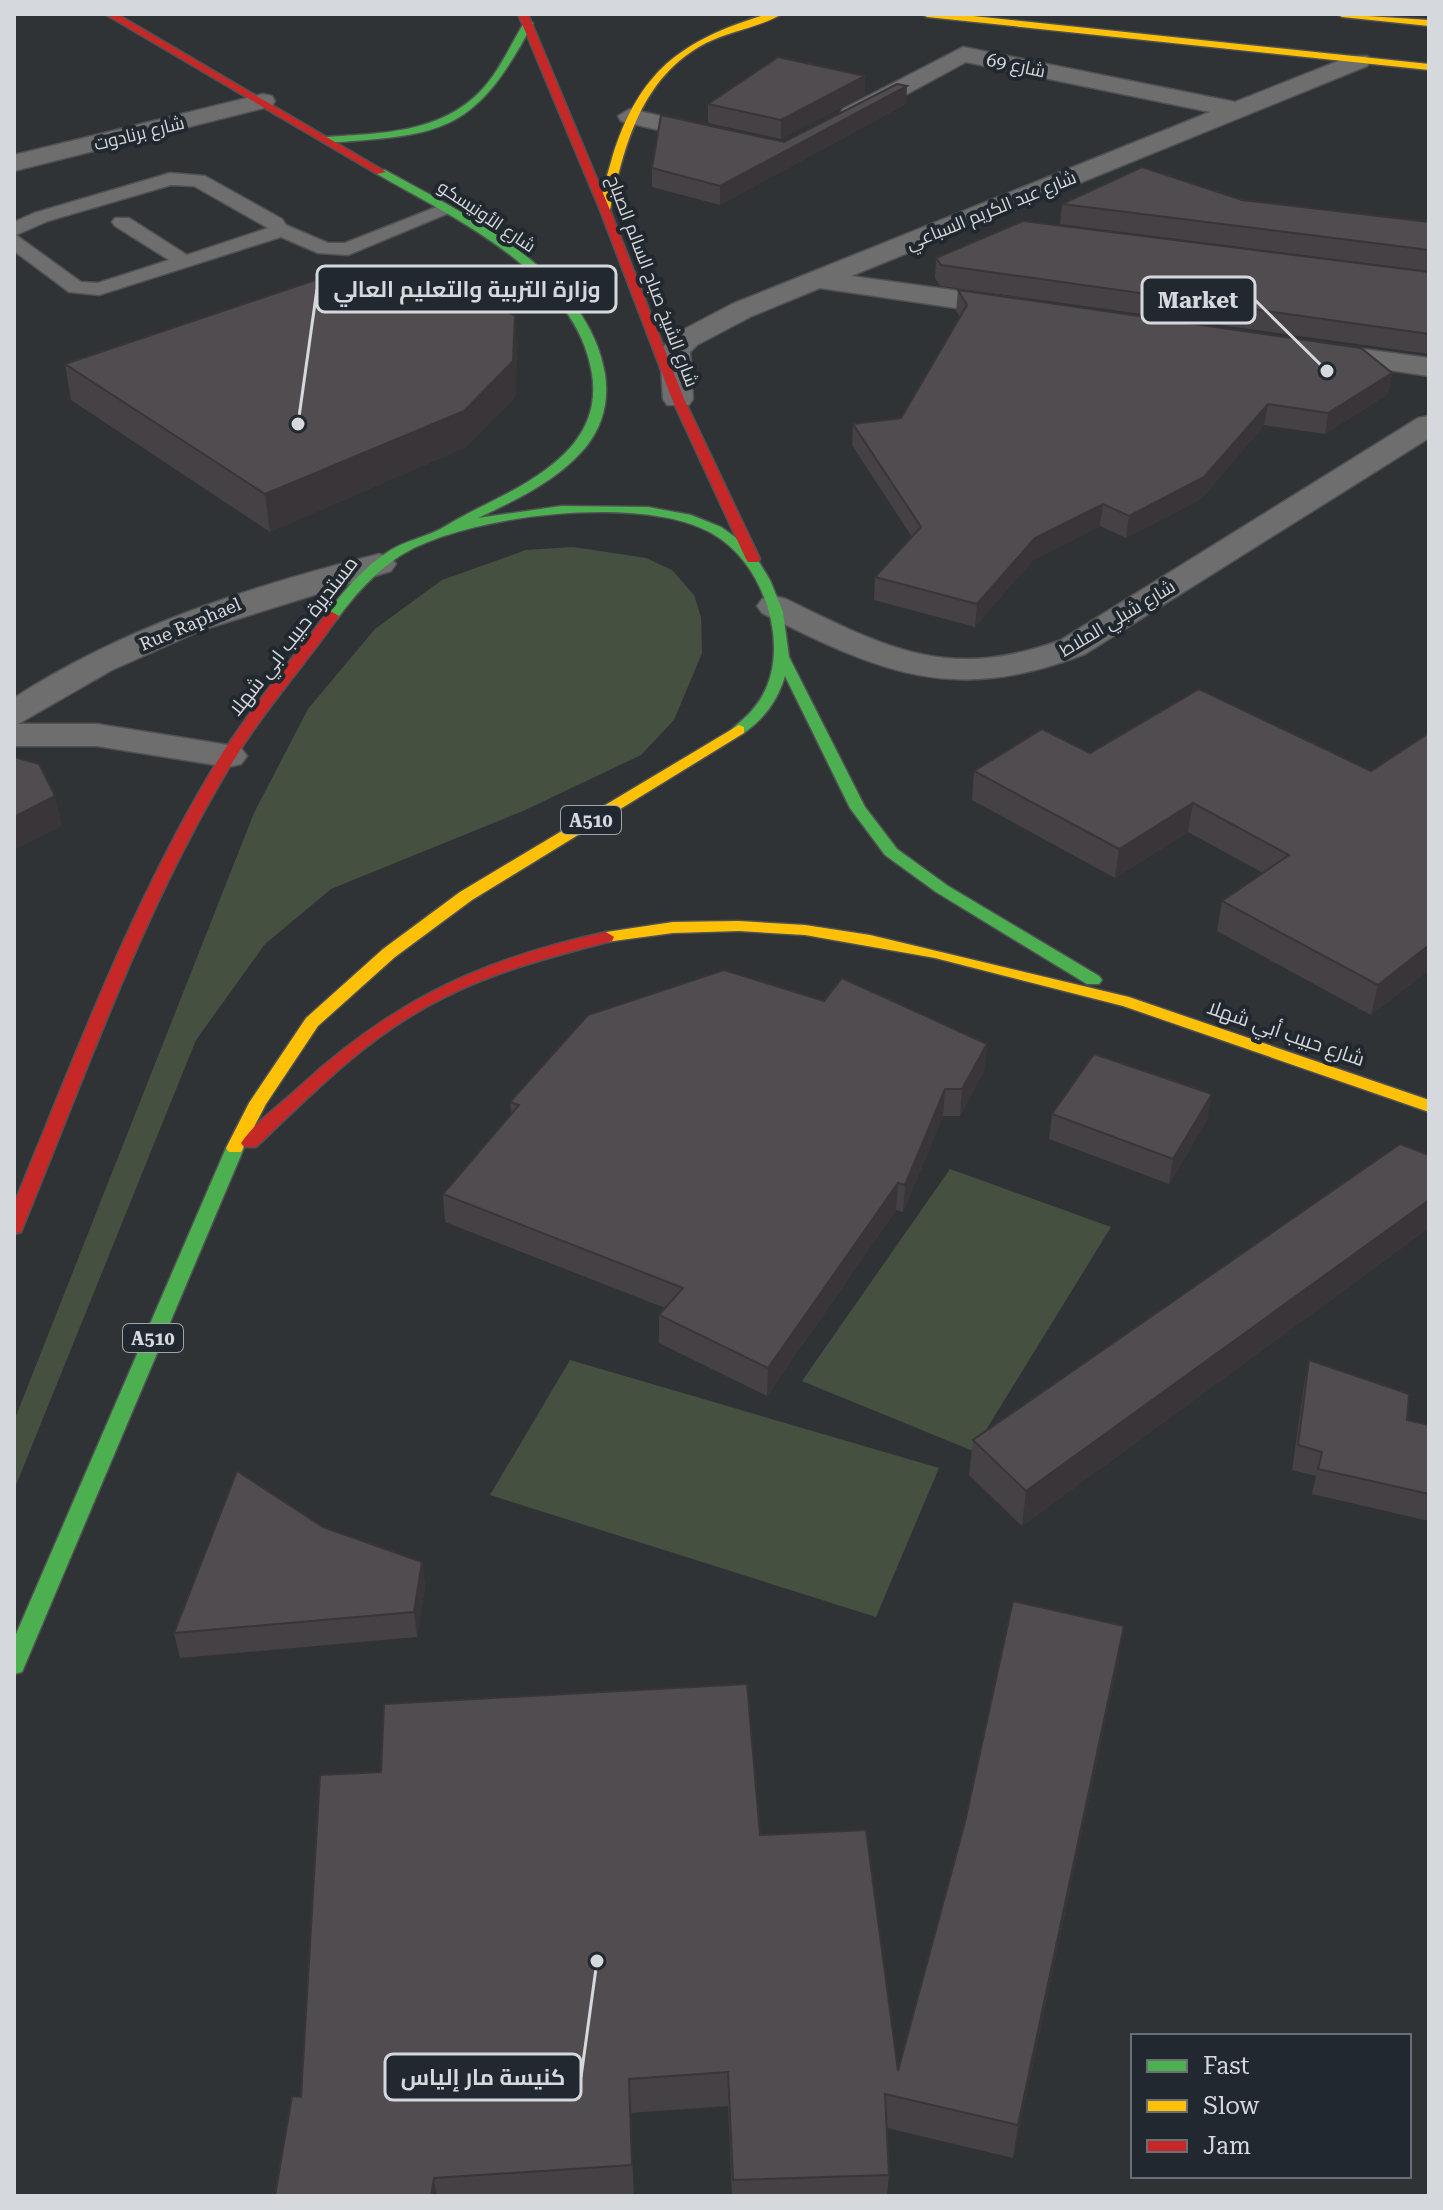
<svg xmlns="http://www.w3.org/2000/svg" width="1443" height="2210" font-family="'Roboto Serif',Cairo,serif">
  <rect width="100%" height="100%" fill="#303336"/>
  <g fill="#465041">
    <path d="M573,547L646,558L672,570L694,595L701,617L702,653L674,720L641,755L523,811L331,889L265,944L196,1040L14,1490V1421L254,813L308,709L375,629L442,580L526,550Z"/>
    <path d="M950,1169L1111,1227L973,1451L802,1381Z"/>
    <path d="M570,1360L939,1468L876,1617L490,1495Z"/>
  </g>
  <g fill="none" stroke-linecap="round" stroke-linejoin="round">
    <defs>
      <path id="lane" d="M170,173L205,176L282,219L286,225L328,243H345L439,206L446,204L456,210L348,255L318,253L281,237L99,295L69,292L14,251V222L34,213ZM171,185L194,186L268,228L187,255L129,218H115L112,222L115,226L169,260L98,283L81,282L16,235L48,221Z"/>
      <g id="street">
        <path d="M963,47L1235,102L1351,56H1367L1371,61L1367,66L851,276L1017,299L1027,302L1031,308L1027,314L1017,317L820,288L752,316L697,345L690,352L693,399L689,405H667L663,399L660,350L677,333L732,304L1210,112L966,62L861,119L852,121L840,114L843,109Z"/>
        <path d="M263,94L272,96L275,101L272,106L14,171V155Z"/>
        <path d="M630,109L726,131L730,136L717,144L621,121L618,116Z"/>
        <path d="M1318,343L1429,358V376L1308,358L1303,352L1308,346Z"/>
        <path d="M1429,416V438L1085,654C953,705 882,673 762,613L757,606L762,599L774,596L786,599C887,648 947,682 1061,640L1418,418Z"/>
        <path d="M379,554L391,557L396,564L391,571L202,630L112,670L18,724H97L228,745L241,748L247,756L241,764L228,767L97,746H14V698C125,626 252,586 379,554Z"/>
      </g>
      <g id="fast">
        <path d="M525,21L533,23C475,133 444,135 326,143L321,140L326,137C384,133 446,133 486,85C502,66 512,42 525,21Z"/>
        <path d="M377,170H385C466,215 588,272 605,374C609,402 603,426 585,448C557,481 516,500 478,518L561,506L648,507L691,515L721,527L735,537L759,562L770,580L783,612L789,657L865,807L897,849L948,886L1099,976L1102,980L1099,984H1087L936,892L885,855L850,808L785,676C778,700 764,719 744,733H734L731,730C738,723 747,717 753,709C778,680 778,640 767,605C757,576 740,550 713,534C645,494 481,514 412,549C381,565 357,592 337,619H327L325,616C343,591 363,568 389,551C406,540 427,537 444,527C471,510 502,498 529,481C569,456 600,424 592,374C577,275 456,219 377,174Z"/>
        <path d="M235,1142L244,1148L25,1665L22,1672L14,1674V1639L226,1148Z"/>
      </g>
      <g id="slow">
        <path d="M767,14H782C760,27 730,31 706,43C641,77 625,144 610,210L601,212C599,197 608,174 612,158C639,70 682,40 767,14Z"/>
        <path d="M922,14H954L1429,64V70L927,17Z"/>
        <path d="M1337,14L1429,20V26L1342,17Z"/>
        <path d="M739,725L744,727V733L472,900L395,957L318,1026L266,1104L241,1152H229L226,1148L249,1103L306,1018L383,949L460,892Z"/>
        <path d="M739,921L805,925L870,935L1129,997L1429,1100V1112L1123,1006L935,958L805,935L739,931L673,933L606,942L598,937L606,932L673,922Z"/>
      </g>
      <g id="jam">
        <path d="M105,14H117L386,172L377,174Z"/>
        <path d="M518,14H528L610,210L684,399L760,559L758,562H748L746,559L672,399L600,210Z"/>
        <path d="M332,612L339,616C302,669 258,717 226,773C141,916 86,1074 23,1227L21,1232L14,1234V1204C74,1059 129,910 209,775C243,717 287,666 327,613Z"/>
        <path d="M606,932L614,937L612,941C541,959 474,977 411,1016C353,1051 305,1101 256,1147H244L241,1143C255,1122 280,1105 298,1088C394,1000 479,960 606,932Z"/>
      </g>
    </defs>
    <use href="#lane" stroke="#4f5153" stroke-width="3"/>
    <use href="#street" stroke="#4f5153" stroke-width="3"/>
    <use href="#fast" stroke="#4f5153" stroke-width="3"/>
    <use href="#slow" stroke="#4f5153" stroke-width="3"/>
    <use href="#jam" stroke="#4f5153" stroke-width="3"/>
    <use href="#lane" fill="#6e6e6e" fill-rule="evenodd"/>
    <use href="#street" fill="#6e6e6e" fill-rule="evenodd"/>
    <use href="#fast" fill="#4caf50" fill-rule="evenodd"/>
    <use href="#slow" fill="#ffc107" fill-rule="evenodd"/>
    <use href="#jam" fill="#c62828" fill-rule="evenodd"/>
  </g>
  <g fill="#464145">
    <path d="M865,76V95L781,139L708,123V104Z"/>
    <path d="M906,104L720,205L652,187V168L784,142Z"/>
    <path d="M1242,200L1429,222V271L1060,224L1062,204Z"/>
    <path d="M936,258L1429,272V354L940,286L935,278Z"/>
    <path d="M958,290L1392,373L1388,394L1325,434L1264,425L1201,499L1126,538L1100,526L1033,560L975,627L874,600L875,577L912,537L852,445L853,424L901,418L960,317L956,311Z"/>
    <path d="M416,294L515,316L517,352L515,397L466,447L270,532L71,400L65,364Z"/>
    <path d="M1199,689L1429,970L1371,1015L1217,931L1222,901L1263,873L1188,832L1115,878L972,800L974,771L1090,753Z"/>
    <path d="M824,1001L987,1044L984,1071L960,1116H943L903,1212L896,1210L767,1396L659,1343V1315L665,1308L445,1222L443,1194L511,1114L510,1102Z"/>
    <path d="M1052,1114L1208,1118L1169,1184L1049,1139Z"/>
    <path d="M1429,1155V1228L1022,1526L969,1475L973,1440Z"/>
    <path d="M1309,1360L1407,1420L1429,1425V1521L1312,1494L1316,1476L1292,1470L1304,1385Z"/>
    <path d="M323,1527L422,1562L425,1587L417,1637L180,1658L174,1633Z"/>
    <path d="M1124,1626L1118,1662L1013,2158L887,2128L889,2175L887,2196H732L728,2106L630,2113L634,2196H275L301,2097L760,1835L898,2071Z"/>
  </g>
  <g fill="#393538">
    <path d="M865,76V95L781,139V120Z"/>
    <path d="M907,86L906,104L720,205V186Z"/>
    <path d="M515,316L517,352L515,397L466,447L270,532L265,494Z"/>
    <path d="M1392,373L1388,394L1325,434L1328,413Z"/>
    <path d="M1268,404L1264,425L1201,499L1126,538L1129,516Z"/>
    <path d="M1103,504L1100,526L1033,560L975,627L977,604L1035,538Z"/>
    <path d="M55,796L62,826L14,850V817Z"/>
    <path d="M1193,803L1188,832L1115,878L1119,849Z"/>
    <path d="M1429,945V970L1371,1015L1378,985Z"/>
    <path d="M987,1044L984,1071L960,1116L962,1089Z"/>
    <path d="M945,1089L943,1116L903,1212L905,1185Z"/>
    <path d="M1212,1094L1208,1118L1169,1184L1173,1159Z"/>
    <path d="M898,1183L896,1210L767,1396L768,1368Z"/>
    <path d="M1429,1200V1228L1022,1526L1026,1491Z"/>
    <path d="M422,1562L425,1587L417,1637L414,1612Z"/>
    <path d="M1124,1626L1118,1662L1013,2158L1018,2125Z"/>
    <path d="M434,2178L437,2196H431Z"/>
  </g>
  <g fill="#514c50" stroke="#393538" stroke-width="2">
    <path d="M778,57L865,76L781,120L708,104Z"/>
    <path d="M897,84L907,86L720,186L652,168L661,115L784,142Z"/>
    <path d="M1142,167L1242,200L1429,222V250L1062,204Z"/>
    <path d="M1023,221L1429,272V334L941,265L936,258Z"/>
    <path d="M360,265L416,294L452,279L515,316L513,361L464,411L265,494L65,364Z"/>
    <path d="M958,290L1361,348L1392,373L1328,413L1268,404L1204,477L1129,516L1103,504L1035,538L977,604L875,577L921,527L853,424L901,418L967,305Z"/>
    <path d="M1199,689L1371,771L1429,733V945L1378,985L1222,901L1289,855L1193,803L1119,849L974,771L1042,729L1090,753Z"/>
    <path d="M14,757L39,764L55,796L14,817Z"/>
    <path d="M724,970L824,1001L842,978L987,1044L962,1089H945L905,1185L898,1183L768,1368L659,1315L683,1288L443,1194L519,1105L510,1102L588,1015Z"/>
    <path d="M1094,1054L1212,1094L1173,1159L1052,1114Z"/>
    <path d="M1400,1144L1429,1155V1200L1026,1491L973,1440Z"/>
    <path d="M1309,1360L1409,1394L1407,1420L1429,1425V1494L1318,1469L1322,1452L1298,1445Z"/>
    <path d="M237,1471L323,1527L422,1562L414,1612L174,1633Z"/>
    <path d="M1013,1601L1124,1626L1018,2125L885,2094L889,2175L733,2180L728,2072L629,2079L632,2165L434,2178L431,2196H275L292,2096L301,2097L320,1775L381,1772L384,1704L747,1684L760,1835L866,1830L898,2071L965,1822Z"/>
  </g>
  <g text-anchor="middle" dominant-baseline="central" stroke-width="8" stroke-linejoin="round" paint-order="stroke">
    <g font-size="18" fill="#d5d9dd" stroke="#22282f">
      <text transform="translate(1016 65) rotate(12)">شارع 69</text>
      <text transform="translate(139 133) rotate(-14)">شارع برنادوت</text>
      <text transform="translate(991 210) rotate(-22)">شارع عبد الكريم السباعي</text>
      <text transform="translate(487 216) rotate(34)">شارع الأونيسكو</text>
      <text transform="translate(653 281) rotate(69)">شارع الشيخ صباح السالم الصباح</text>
      <text transform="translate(1117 618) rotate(-31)">شارع شبلي الملاط</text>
      <text transform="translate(190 624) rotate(-23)">Rue Raphael</text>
    </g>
    <g fill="#22282f" stroke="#9fa4a9" stroke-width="2">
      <rect x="561" y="806" width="60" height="28" rx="6"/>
      <rect x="123" y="1324" width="60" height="28" rx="6"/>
    </g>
    <g font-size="18" font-weight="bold" fill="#d5d9dd">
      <text x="591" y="820">A510</text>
      <text x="153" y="1338">A510</text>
    </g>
    <g font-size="20" fill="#d5d9dd" stroke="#22282f">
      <text transform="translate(293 636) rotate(-52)">مستديرة حبيب ابي شهلا</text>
      <text transform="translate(1286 1033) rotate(19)">شارع حبيب أبي شهلا</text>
    </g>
  </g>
  <path fill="none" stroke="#d5d9dd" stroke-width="3" d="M298 424L317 289M1327 371L1255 300M597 1961L581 2077"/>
  <g fill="#d5d9dd" stroke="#22282f" stroke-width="3">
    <circle cx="298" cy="424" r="8"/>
    <circle cx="1327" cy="371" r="8"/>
    <circle cx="597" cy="1961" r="8"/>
  </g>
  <g fill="#22282f" stroke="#d5d9dd" stroke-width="3">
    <rect x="317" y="266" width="299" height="46" rx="8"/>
    <rect x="1142" y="277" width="113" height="46" rx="8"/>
    <rect x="385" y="2054" width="196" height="46" rx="8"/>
  </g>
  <g font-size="22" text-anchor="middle" font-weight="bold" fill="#d5d9dd">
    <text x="467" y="297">وزارة التربية والتعليم العالي</text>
    <text x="1198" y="308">Market</text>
    <text x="483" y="2085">كنيسة مار إلياس</text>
  </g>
  <rect width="1443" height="2210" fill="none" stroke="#d5d9dd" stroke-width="32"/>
  <rect x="1131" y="2034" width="280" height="144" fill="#22282f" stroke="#6a6f75" stroke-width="2"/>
  <rect x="1147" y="2060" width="40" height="12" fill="#4caf50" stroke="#6a6f75" stroke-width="2"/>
  <text x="1203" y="2074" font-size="24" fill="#d5d9dd">Fast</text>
  <rect x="1147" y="2100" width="40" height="12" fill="#ffc107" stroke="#6a6f75" stroke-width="2"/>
  <text x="1203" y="2114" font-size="24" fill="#d5d9dd">Slow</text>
  <rect x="1147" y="2140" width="40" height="12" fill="#c62828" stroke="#6a6f75" stroke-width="2"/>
  <text x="1203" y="2154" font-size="24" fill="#d5d9dd">Jam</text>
</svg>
